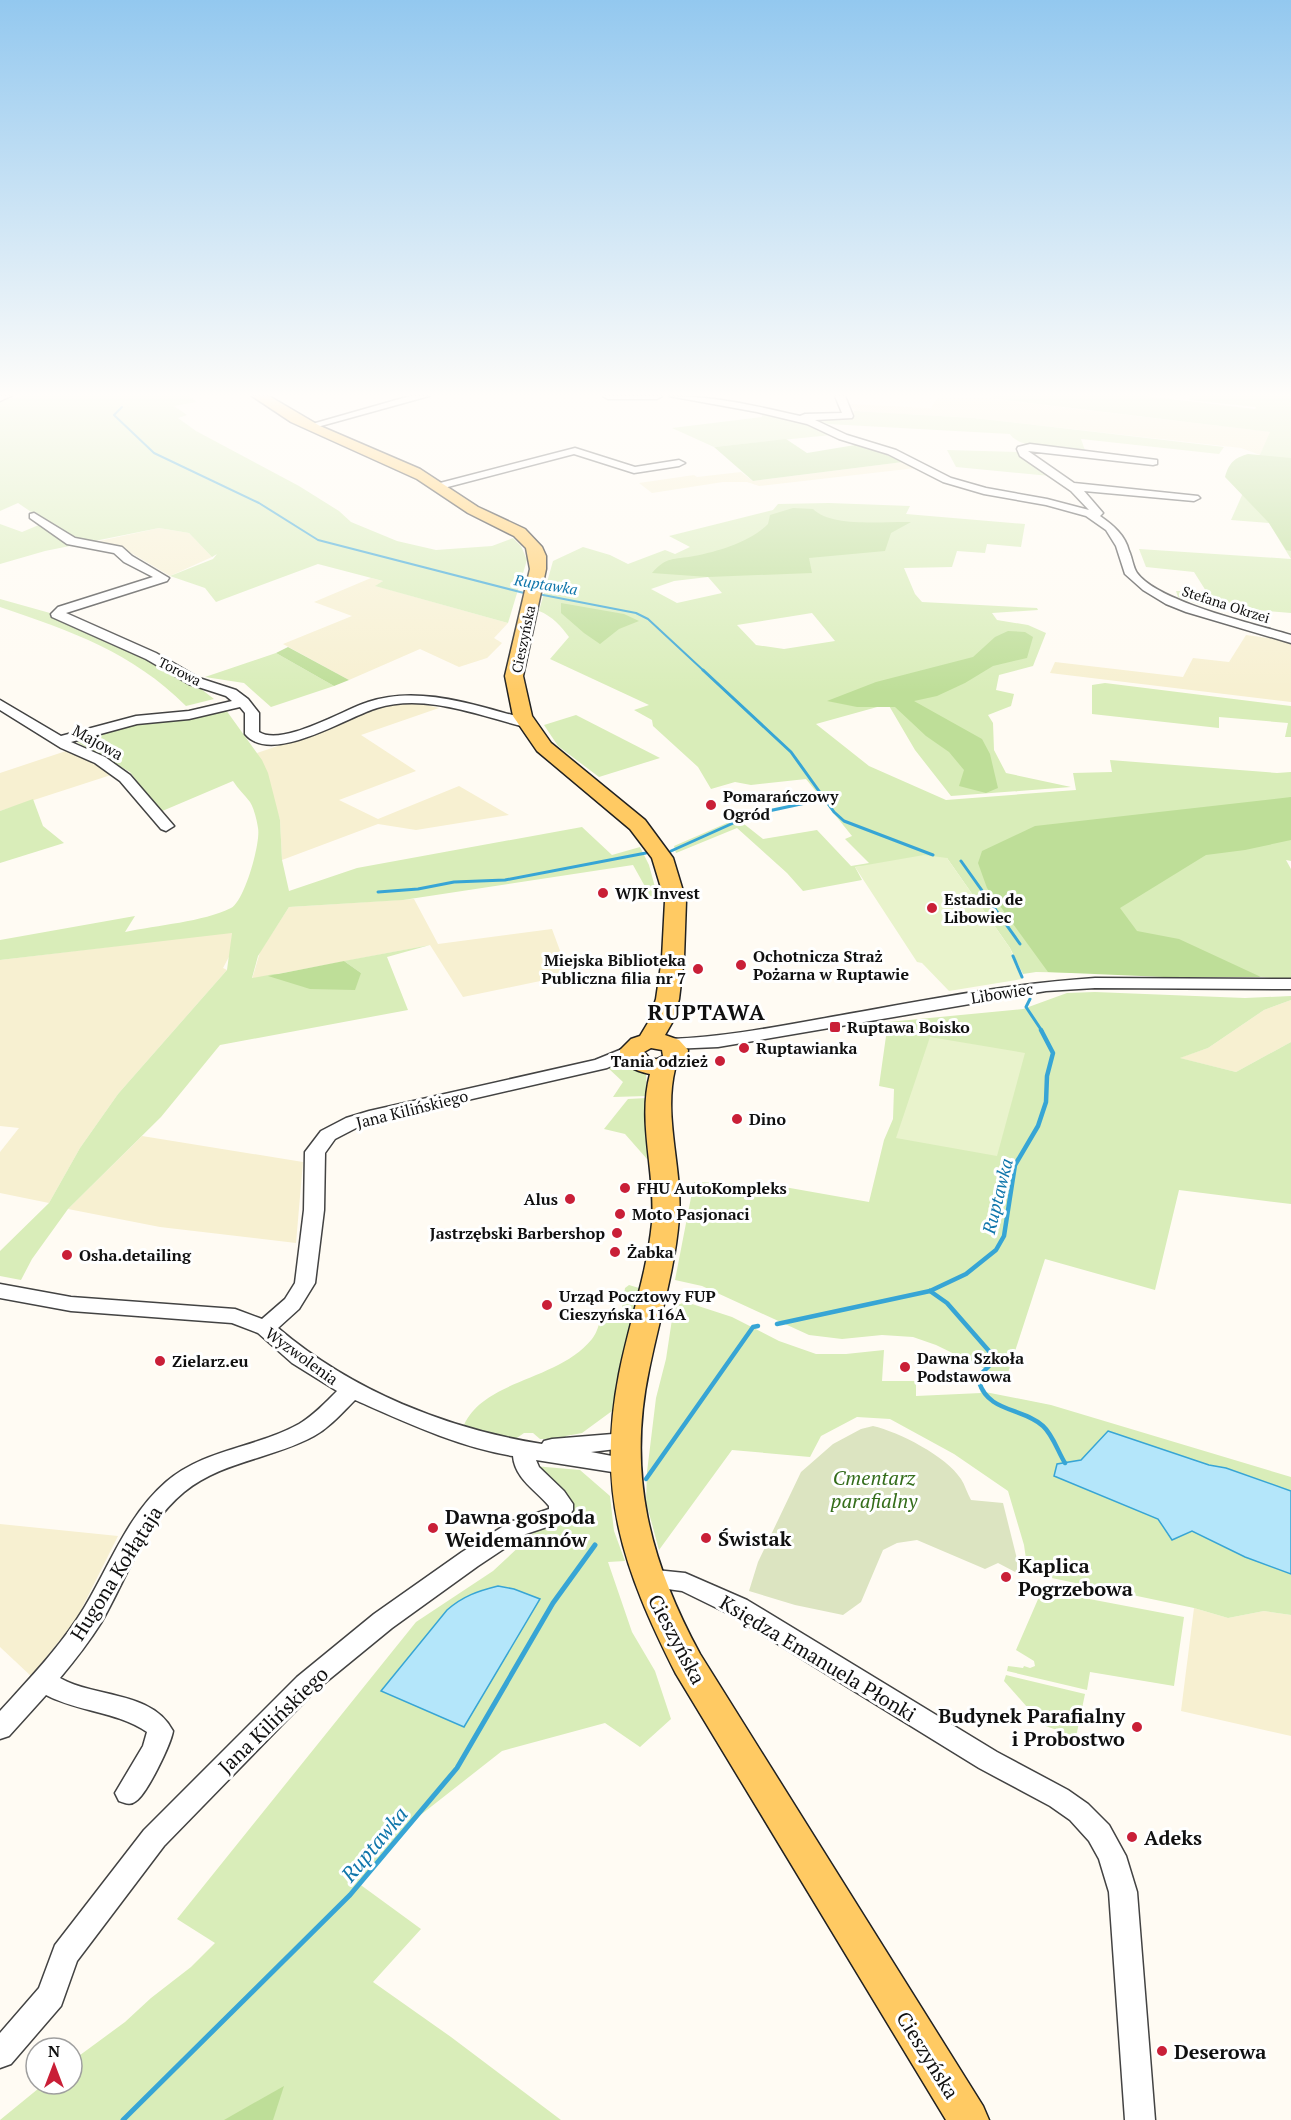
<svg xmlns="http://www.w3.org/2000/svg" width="1291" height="2120" font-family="'PT Serif',serif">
  <rect width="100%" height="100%" fill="#fffbf3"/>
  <g fill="#f7f0d1">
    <path d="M939,396L993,399L1271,432L1260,455L1241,448L974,418L856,411L848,404L931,408Z"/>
    <path d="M903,462L916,468L759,486L747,482H723L652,493L639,483L694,475L697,477L741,472L753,481Z"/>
    <path d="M159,528L189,533L212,557L170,576L121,547L95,542Z"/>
    <path d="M371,578L383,581L376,586L508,623L494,638L502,643L487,658L459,667L420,649L349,680L283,644L352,616L314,602Z"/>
    <path d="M1246,635L1291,641V702L1050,673L1055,662L1183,677L1193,658L1229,662Z"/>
    <path d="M411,701L439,708L361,735L416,771L339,800L378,819L459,786L509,815L416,830L378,824L282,860L280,820L257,753L328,729L377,707Z"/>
    <path d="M69,750L114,774L0,811V773Z"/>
    <path d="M414,899L438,944L552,929L569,975L463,997L430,945L252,979L260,952L289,907Z"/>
    <path d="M232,932L231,953L223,968L227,970L118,1094L80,1148L49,1203L0,1193V1152L19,1128L0,1126V960Z"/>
    <path d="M1291,1000V1042L1236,1072L1179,1058L1208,1048L1264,1010Z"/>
    <path d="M142,1136L303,1162L296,1243L160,1227L68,1209Z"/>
    <path d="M0,1524L118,1536L76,1620L31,1676L0,1647Z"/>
    <path d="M1194,1608L1228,1618L1264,1611L1291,1615V1736L1181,1711Z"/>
  </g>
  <g fill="#d9edb9" fill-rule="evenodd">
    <path d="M22,396H189L196,402L174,406L187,415L178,418L196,431L299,486L339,511L351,522L397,541L436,550L492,546L513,538L521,546L527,560L508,623L375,586L383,581L318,564L216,602L205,588L170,576L213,559L217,554L212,557L189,533L159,528L45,551L0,564V524L22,532L46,522L18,503L0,511V401Z"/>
    <path d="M994,396H1145L1255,409L1256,407L1189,400L1190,396H1291V613L1201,605L1178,597L1176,591H1206L1194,572L1146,567L1139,549L1291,559L1269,523L1231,520L1270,432L989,398Z"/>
    <path d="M854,411L974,418L1224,447L1219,454L1081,439L1086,453C1068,450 1018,449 1010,434L828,424L813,418L853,417Z"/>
    <path d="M762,413L810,423L831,435L714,447L672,428L762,417Z"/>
    <path d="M947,450L1020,452L1050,476L956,467Z"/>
    <path d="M829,503L910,506L906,514L1025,524L1021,547L987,544L985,553L957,551L952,567L904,568L915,594L922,602L1037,608L1038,610L992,613L997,620L1028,625L1046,633L1033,666L999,675L996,690L1014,694L1011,706L988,715L993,723L994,750L1006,773L1071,787L951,796L915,750L888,704L816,724L869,766L946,800L1076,790L1073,773L1112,772L1110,760L1277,773L1291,772V861L1286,860L1291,869V980L1174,968L1086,973L1036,972L1023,974L1010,948L947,858L855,867L862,880L803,891L787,873L737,828L676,853L674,846L727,823L739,820L763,839L817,830L851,866L869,863L845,839L852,836L806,779L751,785L735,782L711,789L698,767L653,726L652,720L634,710L649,705L550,659L569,637C561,626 552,616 539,611L553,561L583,547L610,555L628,564L665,550L675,554L690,547L669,536L773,510L778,504ZM708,577L722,593L677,603L651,589L674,581ZM812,613L835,641L784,649L756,645L737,625Z"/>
    <path d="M0,599L50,613L84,626L192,682L214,699L186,706C132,652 71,631 0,607Z"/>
    <path d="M276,653L334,686L271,707L244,683L205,677Z"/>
    <path d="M1105,683L1291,706V737H1285L1288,723L1219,717V728L1092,714V685Z"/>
    <path d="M226,710L262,760L268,773L280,820L282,860L289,891L357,868L582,827L612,855L640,847L649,865L658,898L652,899L633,865L403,900L289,907L258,956L252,978L274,974L361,973L344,961L430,945L387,957L408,1010L220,1045L161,1117L68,1209L32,1259L21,1280L0,1276V1251L49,1203L80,1148L118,1094L227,970L232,933L0,960V940L135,916L125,932C157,925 203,922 231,908C244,902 261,843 258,828C257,821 254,808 250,802C245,795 238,789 233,781L160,812L130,772L75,741L142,718Z"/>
    <path d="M576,715L660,758L599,777L558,746L544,725Z"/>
    <path d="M33,799L43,826L64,843L0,863V811Z"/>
    <path d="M1095,992L1245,998L1291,996V1000L1264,1010L1208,1048L1180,1058L1236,1072L1291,1042V1204L1179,1190L1155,1290L1045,1259L1006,1379L936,1345L913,1337L882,1335L842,1339L809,1335L702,1286L675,1280L694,1182L773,1185L869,1202L884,1140L893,1119L894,1089L879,1086L888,1022L1023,1009L1067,993Z"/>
    <path d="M627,1063L646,1071L647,1096L613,1097L623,1082L607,1067Z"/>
    <path d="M647,1098L652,1161L647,1159L625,1134L604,1129L628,1099Z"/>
    <path d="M629,1285L639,1288L612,1411L582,1433L566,1436L565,1439H540L533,1433H524L514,1440L464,1425C485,1379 558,1381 592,1339C597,1333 599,1324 601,1317H617L621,1315L625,1288Z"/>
    <path d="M686,1302L732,1317L779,1341L816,1354H846L884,1350L882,1381H916V1396L981,1393L980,1391L1051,1405L1291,1477V1615L1264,1611L1228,1618L1194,1608L1028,1573L1024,1545L1008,1491L954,1454L890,1419L857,1417L821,1436L810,1457L732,1450L659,1550L646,1502L647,1472L656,1398L666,1359L674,1306Z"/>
    <path d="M534,1466L580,1470L610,1496L614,1531L625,1561L608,1562L632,1632L655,1671L671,1719L640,1747L605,1723L502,1751L404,1828L358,1883L421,1929L373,1982L451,2037L561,2120H0L44,2084H72V2061L125,2022L151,1998L191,1967L215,1943L177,1919L416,1622L493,1571L538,1529L569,1515L570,1509Z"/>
    <path d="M1042,1590L1184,1617L1174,1686L1090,1672L1087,1690L1007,1671L1008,1666L1023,1668L1024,1666L1030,1668L1035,1666L1034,1661L1016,1650Z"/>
    <path d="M1006,1675L1085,1694L1076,1737L1043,1725L1004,1681Z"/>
  </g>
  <g fill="#bede98">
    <path d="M786,439L807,453L861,444L903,462L753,481L714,447Z"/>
    <path d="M1248,454L1291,458V551L1286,550L1269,523L1225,477C1229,463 1234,458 1248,454Z"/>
    <path d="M793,508L813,509C832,528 885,521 911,522L891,533L885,551L809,558L812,573L708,577L652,573C667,556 673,560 694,556C719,551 750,542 768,524L770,515Z"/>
    <path d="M561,603L624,614L639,621L619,629L600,644L584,633L561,613Z"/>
    <path d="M1008,631L1025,632L1033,637L1027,658L993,666L965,683L937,696L914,701L982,739L990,754L998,788L986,793L959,786L964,770L949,752L926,736L895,707H857L827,701L876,682L973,657L995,637Z"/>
    <path d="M288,647L349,680L334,686L276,653Z"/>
    <path d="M1291,797V840L1245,850L1206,855L1120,908L1137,931L1179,939L1261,977H1164L1048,972L987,888L978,863L982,851L1035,826Z"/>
    <path d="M344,961L361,973L355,990L310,989L268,976Z"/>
    <path d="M284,2086L273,2120H224Z"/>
  </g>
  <path fill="#dce4c1" d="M873,1426C899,1432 946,1456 961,1479C965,1485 967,1493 971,1500L1003,1503L1021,1575L998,1563L985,1569L917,1540L897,1543L883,1550L861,1602L843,1615L795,1605L749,1591L758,1562L801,1472L833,1444L861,1429Z"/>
  <g fill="#e9f3cc">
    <path d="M924,855L947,858L1010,948L1022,979L949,991L922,963L917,962L855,867Z"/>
    <path d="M930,1037L1025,1053L997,1156L896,1138Z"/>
  </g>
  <g fill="#b4e6fa" stroke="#37a5d5" stroke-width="1.5">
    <path d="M1108,1431L1209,1465L1226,1468L1291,1491V1574L1245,1557L1192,1531L1172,1540L1158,1519L1054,1476L1057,1464L1081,1460Z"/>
    <path d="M498,1586L514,1589L540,1599L464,1727L381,1691L447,1610C463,1596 478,1591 498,1586Z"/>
  </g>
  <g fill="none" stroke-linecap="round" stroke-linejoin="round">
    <g stroke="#37a5d5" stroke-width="2">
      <path d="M122,407L114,415L154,453L259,503L318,540L528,594"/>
      <path d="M538,594L636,613L648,619L704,671"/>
    </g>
    <g stroke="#37a5d5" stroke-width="3">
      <path d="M703,670L791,752L834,812L844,821L933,855"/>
      <path d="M750,815L810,802"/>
      <path d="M671,851L740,820"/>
      <path d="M961,861L1020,944"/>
      <path d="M378,892L418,889L454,882L505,880L646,853"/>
      <path d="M1013,956L1022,977"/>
      <path d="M1030,999L1026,1007L1042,1031"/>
    </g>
    <g stroke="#37a5d5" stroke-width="4.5">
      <path d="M930,1291L947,1303L996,1359L982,1373"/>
      <path d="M777,1324L930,1291L966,1274L996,1250L1004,1236L1015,1165L1038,1126L1046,1102L1047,1076L1053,1053L1041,1030"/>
      <path d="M979,1382C989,1413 1022,1407 1043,1426C1053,1435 1058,1452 1065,1463"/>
      <path d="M646,1479L753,1327L758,1326"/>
    </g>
    <path stroke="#37a5d5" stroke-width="5" d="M123,2120L350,1895L457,1768L553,1603L595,1545"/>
    <defs>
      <g id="minor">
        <path d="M0,396H11L0,401Z"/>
        <path d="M410,396H429L310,429L305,426Z"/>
        <path d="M603,396H662L657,399H608Z"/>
        <path d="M669,396C714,396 757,406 800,416L805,414L842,413L835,396H845L853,416L852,418L815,420L847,435L896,450L951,478L986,488L1047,499L1089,510L1071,491L1020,456L1017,449L1018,447L1030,444L1157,460V464L1153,465L1028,451L1074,483L1198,496L1200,498L1194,501L1084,491L1103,513L1100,516C1113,525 1125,535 1129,551C1132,557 1133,567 1137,573C1158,602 1255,624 1291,635V643L1186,612L1166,604L1143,590L1125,574L1116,546L1106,530L1086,516L1046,505L984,494L943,482L888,454L839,439L807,424L757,412Z"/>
        <path d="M575,448L635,467L679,460L685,463L679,466L634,473L574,454L440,489L434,486L436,484Z"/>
        <path d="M34,513L75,538L122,547L132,556L169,578L167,581L66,613L156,653L199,678L236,690L248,699L259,713V732C282,747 343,710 368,702C421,684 479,707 531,720L533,723L526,727C479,716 426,693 377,708C347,717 271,766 245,734V713L240,707L189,719L137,724L71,742L105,757L130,775L174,826L166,831L161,829L120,781L95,763L61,748L0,710V700L61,736L136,716L189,711L232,701L226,696L189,684L146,659L52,617L51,614L58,607L153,577L124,562L114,553L67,544L30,518V514Z"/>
        <path d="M1095,978L1291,979V989L1095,988L1046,991L718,1047L671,1049L665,1048L662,1044L665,1040L671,1039C722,1037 770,1028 820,1019C911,1003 1002,984 1095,978Z"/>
        <path d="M632,1045L638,1046L641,1050L638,1054L607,1068L381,1120L360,1126L335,1139L325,1153L324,1210L315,1283L299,1309L278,1328C352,1391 447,1429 542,1444L544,1441L552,1439L625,1433L633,1435L636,1441L633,1447L591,1452L633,1460L636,1466L633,1472L625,1474L536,1460L539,1467L564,1491L573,1504V1510L565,1521L526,1534L478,1566L392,1628L315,1691L164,1846L77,1961L61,2006L11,2064L0,2068V2033L39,1988L55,1945L144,1830L297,1677L374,1614L462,1552L510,1522L549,1509V1506C536,1490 515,1479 513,1456C458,1447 405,1422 355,1400C342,1413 330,1427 314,1436C272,1459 222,1461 184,1492C143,1526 127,1578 101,1623C89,1642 75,1660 60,1678C95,1698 153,1691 173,1731C171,1744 147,1794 136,1801C130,1806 125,1803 119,1801L115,1793L143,1746L147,1732C116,1711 78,1712 46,1695L9,1736L0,1739V1711C30,1678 61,1646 84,1608C110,1565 127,1516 166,1482C204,1449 256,1448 299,1424C314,1415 325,1403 337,1391L292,1363L258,1333L232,1323L71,1311L0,1298V1284L71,1297L235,1309L262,1319L285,1299L295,1283L304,1210L305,1152L321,1131L346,1118L369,1111L595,1060Z"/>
        <path d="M646,1569L685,1573L747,1600L997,1752L1068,1790L1088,1804L1109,1825L1126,1856L1137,1892L1155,2120H1125L1109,1892L1099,1859L1089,1841L1070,1820L1050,1806L979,1768L729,1614L682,1591L638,1585L634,1578L638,1571Z"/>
      </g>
      <path id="major" d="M252,396H269L320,426L420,469L478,507L525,529L542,547L546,556V569L523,676L532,716L551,743L645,820L673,858L686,901L684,958L679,999L673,1021L665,1035L679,1040L688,1050L687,1059L675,1069C663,1118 683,1169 679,1218C675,1270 659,1320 649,1370C627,1475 650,1562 700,1654L983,2106L989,2120H946L676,1674C623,1569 596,1492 619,1374C629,1323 647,1274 652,1223C656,1174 637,1122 650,1074C637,1071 620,1066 620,1050L631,1039L640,1036L649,1021L656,999L662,958L665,901L652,858L630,829L537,751L513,716L505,676L530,569L526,548L514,536L468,513L417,479L291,422ZM651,1048L662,1050L663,1056L657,1059H650L644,1052Z"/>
    </defs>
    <use href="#minor" stroke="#434343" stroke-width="3"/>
    <use href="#major" stroke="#212121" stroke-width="3"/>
    <use href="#minor" fill="#fff" fill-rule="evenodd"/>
    <use href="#major" fill="#ffca63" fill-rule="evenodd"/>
  </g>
  <linearGradient id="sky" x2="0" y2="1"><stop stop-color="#93c8ef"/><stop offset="0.57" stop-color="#fffdfa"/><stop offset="1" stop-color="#fffdfa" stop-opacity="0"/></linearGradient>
  <rect width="1291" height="693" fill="url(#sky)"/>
  <g fill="#c91f37" stroke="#fff" stroke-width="2">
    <circle cx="711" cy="805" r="6"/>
    <circle cx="603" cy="893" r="6"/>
    <circle cx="932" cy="908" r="6"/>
    <circle cx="741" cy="965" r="6"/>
    <circle cx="698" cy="969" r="6"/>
    <rect x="829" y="1021" width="12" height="12" rx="3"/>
    <circle cx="744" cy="1048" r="6"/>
    <circle cx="720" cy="1061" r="6"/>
    <circle cx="737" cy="1119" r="6"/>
    <circle cx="625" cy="1188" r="6"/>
    <circle cx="570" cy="1199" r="6"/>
    <circle cx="620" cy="1214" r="6"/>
    <circle cx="617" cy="1233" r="6"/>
    <circle cx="615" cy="1252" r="6"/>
    <circle cx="67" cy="1255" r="6"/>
    <circle cx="547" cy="1305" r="6"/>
    <circle cx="160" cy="1361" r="6"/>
    <circle cx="905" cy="1367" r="6"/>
    <circle cx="433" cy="1528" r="6"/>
    <circle cx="706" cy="1538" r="6"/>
    <circle cx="1006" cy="1577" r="6"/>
    <circle cx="1137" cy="1727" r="6"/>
    <circle cx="1132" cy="1837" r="6"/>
    <circle cx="1162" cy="2051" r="6"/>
  </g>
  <g text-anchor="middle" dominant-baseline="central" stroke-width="6" stroke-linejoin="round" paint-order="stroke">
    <g font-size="14" fill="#101010" stroke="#fff">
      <text transform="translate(1226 604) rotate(18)">Stefana Okrzei</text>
      <text transform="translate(523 639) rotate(-78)">Cieszyńska</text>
      <text transform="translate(180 671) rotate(27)">Torowa</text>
    </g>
    <g font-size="15" font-style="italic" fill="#1076ab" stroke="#fff">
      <text transform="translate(546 584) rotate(9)">Ruptawka</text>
    </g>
    <g font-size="16" fill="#101010" stroke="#fff">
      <text transform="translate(98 742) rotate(29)">Majowa</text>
      <text transform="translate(1002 993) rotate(-9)">Libowiec</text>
      <text transform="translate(412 1109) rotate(-14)">Jana Kilińskiego</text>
      <text transform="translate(302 1356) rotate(36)">Wyzwolenia</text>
    </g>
    <g font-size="16" font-weight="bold" fill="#101010" stroke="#fff" text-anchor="start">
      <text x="723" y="796">Pomarańczowy<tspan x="723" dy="18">Ogród</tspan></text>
      <text x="615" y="893">WJK Invest</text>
      <text x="944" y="899">Estadio de<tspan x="944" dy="18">Libowiec</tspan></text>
      <text x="753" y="956">Ochotnicza Straż<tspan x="753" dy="18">Pożarna w Ruptawie</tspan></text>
      <text x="686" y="960" text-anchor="end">Miejska Biblioteka<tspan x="686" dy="18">Publiczna filia nr 7</tspan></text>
      <text x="847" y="1027">Ruptawa Boisko</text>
      <text x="756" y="1048">Ruptawianka</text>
      <text x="708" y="1061" text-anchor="end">Tania odzież</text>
      <text x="749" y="1119">Dino</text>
      <text x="637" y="1188">FHU AutoKompleks</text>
      <text x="558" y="1199" text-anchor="end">Alus</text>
      <text x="632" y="1214">Moto Pasjonaci</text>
      <text x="605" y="1233" text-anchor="end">Jastrzębski Barbershop</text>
      <text x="627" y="1252">Żabka</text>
      <text x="79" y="1255">Osha.detailing</text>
      <text x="559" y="1296">Urząd Pocztowy FUP<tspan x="559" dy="18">Cieszyńska 116A</tspan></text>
      <text x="917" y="1358">Dawna Szkoła<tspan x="917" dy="18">Podstawowa</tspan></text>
      <text x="172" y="1361">Zielarz.eu</text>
    </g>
    <g font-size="18" font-style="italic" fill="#1076ab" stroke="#fff">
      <text transform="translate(997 1196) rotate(-76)">Ruptawka</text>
    </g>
    <g font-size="20" font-style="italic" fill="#346d1b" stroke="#fff">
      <text x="874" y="1477">Cmentarz<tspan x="874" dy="23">parafialny</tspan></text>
    </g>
    <g font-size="20" font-weight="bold" fill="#101010" stroke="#fff" text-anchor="start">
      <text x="445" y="1516">Dawna gospoda<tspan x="445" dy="23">Weidemannów</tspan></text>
      <text x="718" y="1538">Świstak</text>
      <text x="1018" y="1565">Kaplica<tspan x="1018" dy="23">Pogrzebowa</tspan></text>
      <text x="1125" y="1715" text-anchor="end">Budynek Parafialny<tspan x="1125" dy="23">i Probostwo</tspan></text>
      <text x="1144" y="1837">Adeks</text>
      <text x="1174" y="2051">Deserowa</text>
    </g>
    <g font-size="20" fill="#101010" stroke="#fff">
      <text transform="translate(116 1573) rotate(-58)">Hugona Kołłątaja</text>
      <text transform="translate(677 1639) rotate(62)">Cieszyńska</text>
      <text transform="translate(818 1658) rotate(31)">Księdza Emanuela Płonki</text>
      <text transform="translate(273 1720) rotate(-44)">Jana Kilińskiego</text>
      <text transform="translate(928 2055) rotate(58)">Cieszyńska</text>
    </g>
    <g font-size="21" font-style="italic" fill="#1076ab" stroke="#fff">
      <text transform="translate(374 1844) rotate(-50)">Ruptawka</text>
    </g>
    <g font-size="22" font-weight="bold" letter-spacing="1.5" fill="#101010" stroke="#fff">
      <text x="707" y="1011">RUPTAWA</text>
    </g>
  </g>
  <g transform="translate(54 2066)"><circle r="28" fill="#ffffff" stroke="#9f9f9f" stroke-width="1.5"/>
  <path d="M0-4.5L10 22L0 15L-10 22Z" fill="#c91f37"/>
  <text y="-9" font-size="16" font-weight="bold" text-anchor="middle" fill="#101010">N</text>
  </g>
</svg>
